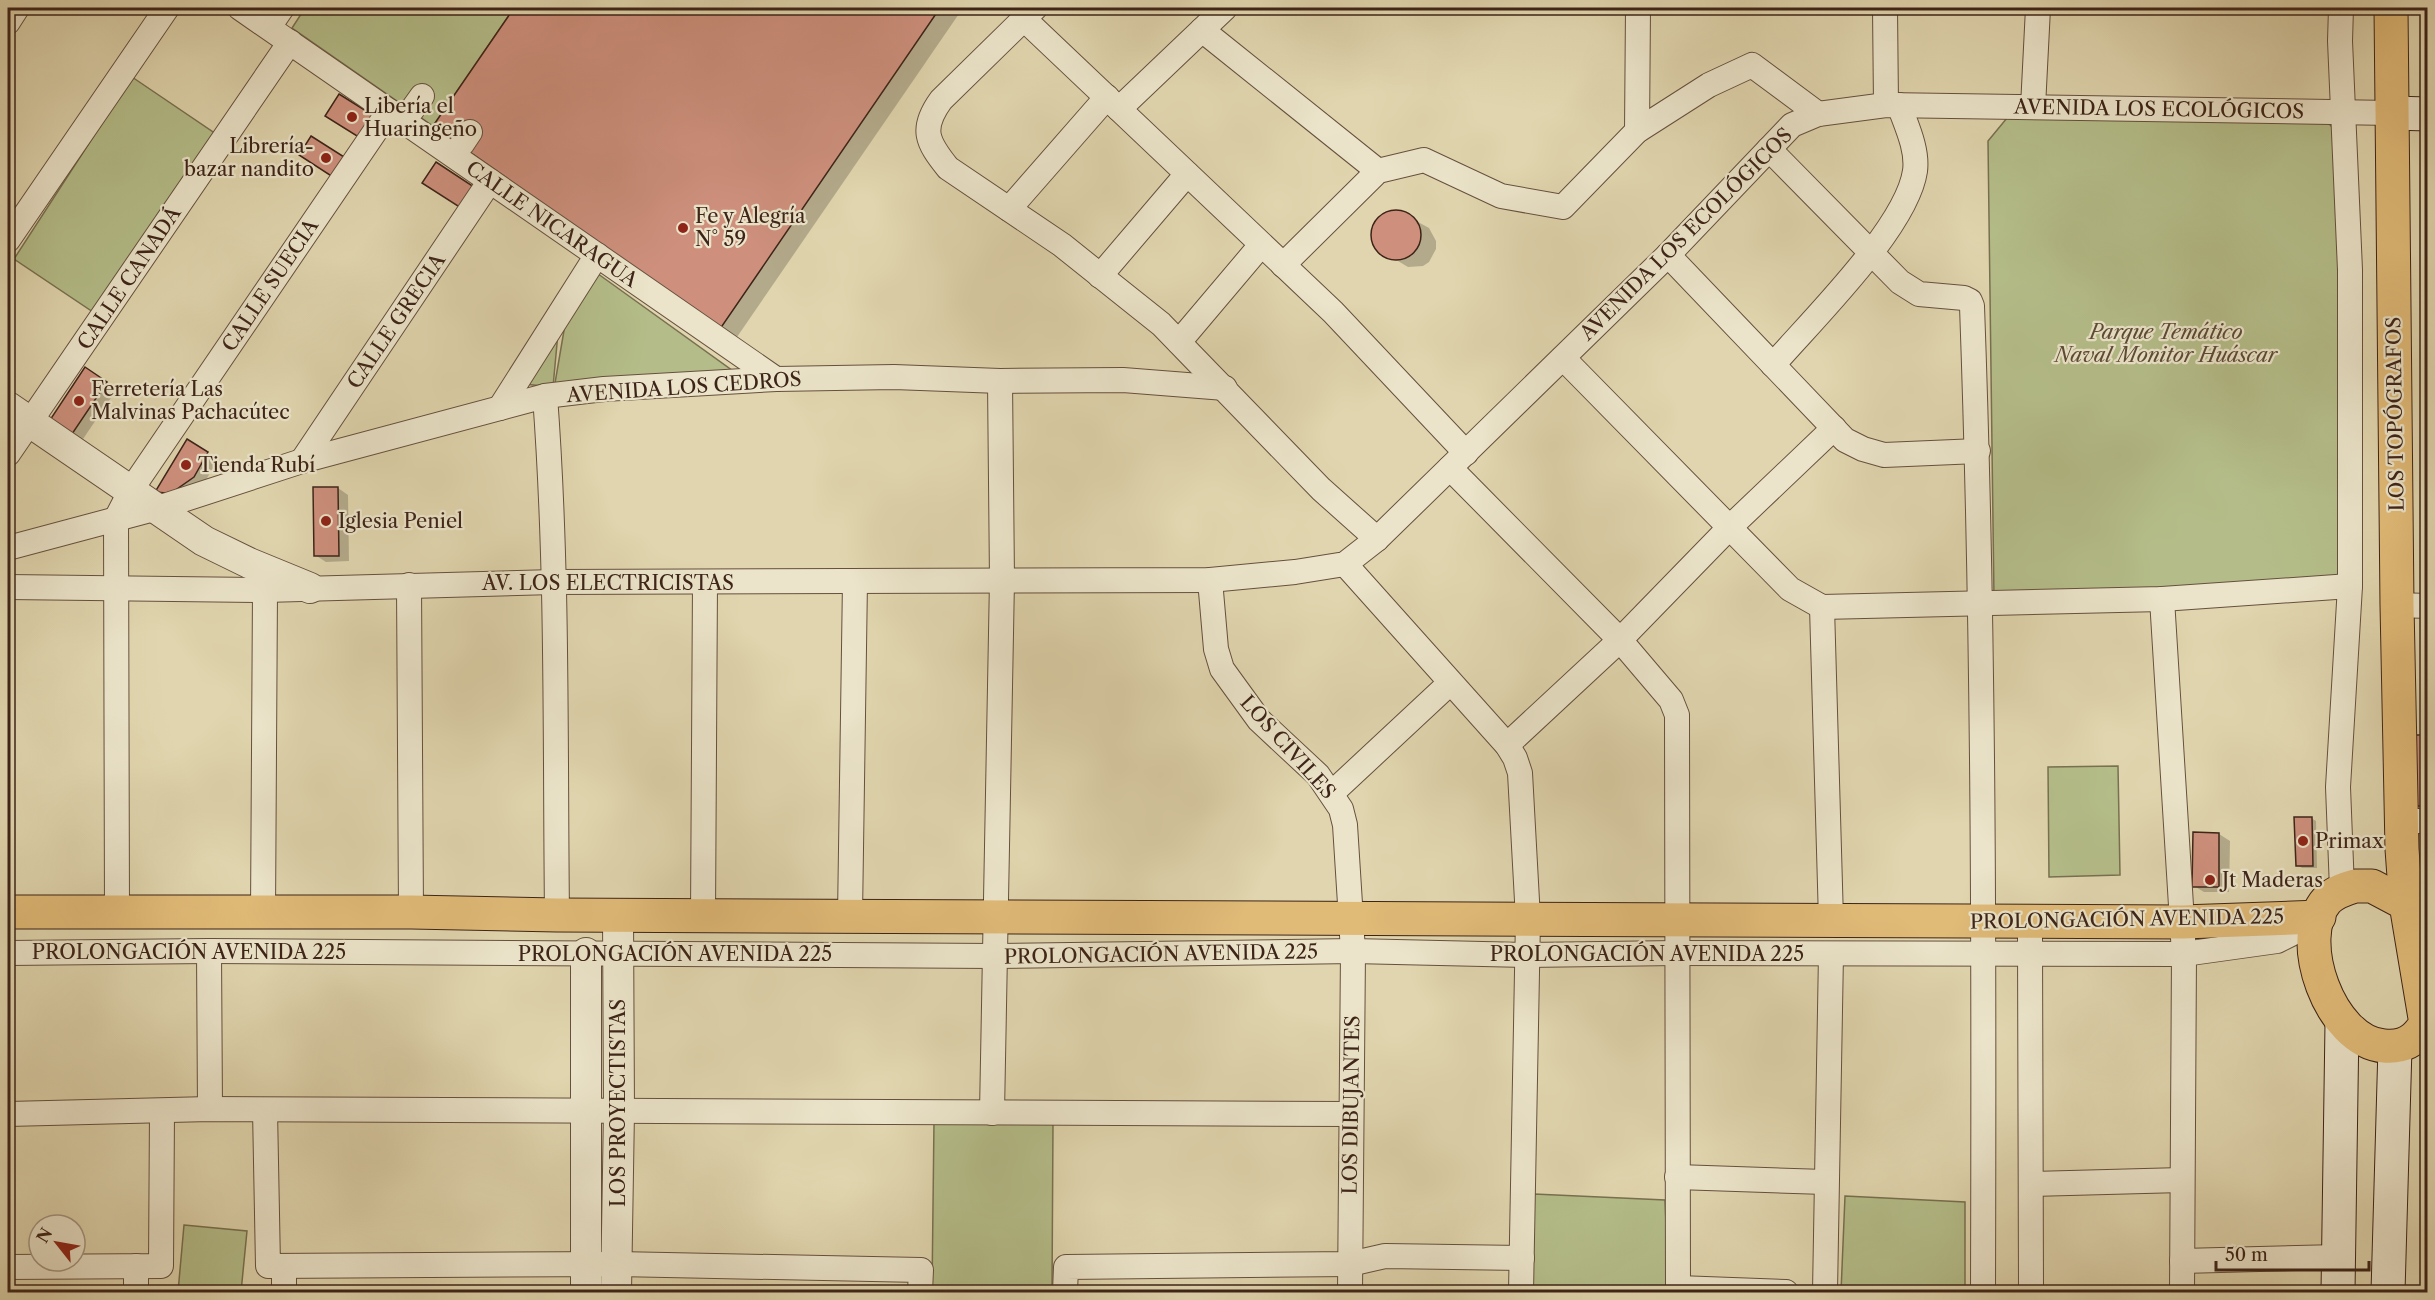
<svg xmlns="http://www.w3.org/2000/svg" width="2435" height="1300" font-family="'Libre Caslon Text',serif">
  <rect width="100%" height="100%" fill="#e0d5ae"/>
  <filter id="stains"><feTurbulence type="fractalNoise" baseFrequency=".00333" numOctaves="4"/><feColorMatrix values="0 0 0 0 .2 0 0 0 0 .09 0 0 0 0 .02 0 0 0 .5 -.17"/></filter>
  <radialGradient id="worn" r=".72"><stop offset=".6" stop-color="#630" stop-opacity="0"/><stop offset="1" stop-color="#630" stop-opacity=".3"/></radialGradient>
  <g fill="#b4bd89" stroke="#787050" stroke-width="1.5">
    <path d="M305,8H514L433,126L292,28Z"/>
    <path d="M132,77L216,134L96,314L14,259Z"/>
    <path d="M2323,117L2339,135V578L1994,599L1988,141L2007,118Z"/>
    <path d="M594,271L733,371L555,383L568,307Z"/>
    <path d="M559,322L553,387L524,384Z"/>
    <path d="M2118,766L2120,875L2049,877L2048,767Z"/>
    <path d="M934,1121L1053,1122L1052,1292H932Z"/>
    <path d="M1534,1194L1665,1200L1669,1292H1532Z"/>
    <path d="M1845,1196L1965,1202V1292H1841Z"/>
    <path d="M184,1225L247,1231L241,1292H178Z"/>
  </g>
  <g fill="#0003">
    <path d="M515,8H963L737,337L435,126Z"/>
    <path d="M1398,211L1429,228L1436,241V249L1429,262L1423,266L1408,267L1378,249L1373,235L1377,221L1383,215Z"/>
    <path d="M97,375L117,389L83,439L52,419Z"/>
    <path d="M188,441L218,460L204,483L167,497L157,491Z"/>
    <path d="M338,488L348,495L349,561L326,562L315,555Z"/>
    <path d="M2428,736V811L2426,812L2415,805Z"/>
    <path d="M2311,818L2316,821L2317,868H2302L2297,865Z"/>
    <path d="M2219,834L2230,841L2229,892H2204L2194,886Z"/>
  </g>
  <g fill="#ce907d" stroke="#3d2418" stroke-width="1.5">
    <path d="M514,8H940L720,329L433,126Z"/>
    <path d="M339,94L379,119L365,141L325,116Z"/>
    <path d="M311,136L352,162L339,181L299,155Z"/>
    <path d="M436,162L474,187L461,208L422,183Z"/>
    <circle cx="1396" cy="235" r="25"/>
    <path d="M85,367L107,382L72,434L50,420Z"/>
    <path d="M187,439L208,452L194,477L174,491L166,493L155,492Z"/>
    <path d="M313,487H338L339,556H314Z"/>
    <path d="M2413,735H2428V806H2414Z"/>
    <path d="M2294,817H2312L2313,866H2296Z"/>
    <path d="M2193,832L2219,833V887H2192Z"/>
  </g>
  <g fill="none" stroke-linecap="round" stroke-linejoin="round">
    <defs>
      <g id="minor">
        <path d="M240,8L776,379"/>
        <path d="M1035,8L941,100C920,129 927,142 948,168L1062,245L1161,324L1321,489L1377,539"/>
        <path d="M1885,8L1886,105"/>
        <path d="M2341,8L2340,41L2350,270V586L2338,787L2342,889"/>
        <path d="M1024,19L1333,312L1466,453"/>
        <path d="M8,22L17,8"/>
        <path d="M269,27L282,8"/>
        <path d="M1202,30L1378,171"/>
        <path d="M2033,107L2038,8"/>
        <path d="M1119,109L1225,8"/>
        <path d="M412,110L422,96"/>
        <path d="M1637,131L1638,8"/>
        <path d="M462,144L470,132"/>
        <path d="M1769,149L1900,282L1919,294L1964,298L1970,301L1972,306C1984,635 1984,964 1983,1292"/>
        <path d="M1009,209L1107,97"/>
        <path d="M8,240L167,8"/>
        <path d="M1668,255L1845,440L1863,449L1884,455L1978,451"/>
        <path d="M1283,265L1378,171L1424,160L1501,196L1563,207L1637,131L1709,85L1752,65L1818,114"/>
        <path d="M1100,276L1187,174"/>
        <path d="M1179,342L1261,245"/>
        <path d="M1563,358L1790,589L1822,607L2162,599L2350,586"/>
        <path d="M1773,365C1812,320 1907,227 1915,171C1918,149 1906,125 1899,105"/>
        <path d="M545,396C558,569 555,742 557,915"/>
        <path d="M500,408L597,255"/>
        <path d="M8,454L290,42"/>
        <path d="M302,461L490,181"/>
        <path d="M1450,468L1620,640L1671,700L1677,715L1678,1292"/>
        <path d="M8,548L158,508L302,461L545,396L604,389L776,379L894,377L1000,381L1123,380L1225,388"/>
        <path d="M1345,564L1507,745L1515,758L1520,773L1528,919L1521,1292"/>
        <path d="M1210,580L1216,649L1222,669L1259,720L1318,775L1341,809L1345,825L1353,951L1350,1292"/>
        <path d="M409,585L411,912"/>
        <path d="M8,587L265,590L554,582L1210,580L1295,572L1345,564L1377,539L1668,255L1792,125L1818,114L1886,105L2392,113"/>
        <path d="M2162,599L2184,954L2182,1292"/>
        <path d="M2397,605L2428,606"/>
        <path d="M1822,607L1831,920"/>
        <path d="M1507,745L1620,640L1729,528L1834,428"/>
        <path d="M1332,793L1450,683"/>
        <path d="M2403,821H2428"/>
        <path d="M117,913L116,519L131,490L389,111"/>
        <path d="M263,913L265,590"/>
        <path d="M703,915L705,582"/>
        <path d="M850,916L855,581"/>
        <path d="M2030,938L2031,1292"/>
        <path d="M209,951L210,1109"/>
        <path d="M8,953L209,951L994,956L1353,951L1526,955L1677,953L2184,954L2277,941L2291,934L2302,917"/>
        <path d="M265,1110L268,1266L617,1264L921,1270L920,1292"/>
        <path d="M992,1113L1002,580L1000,381"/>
        <path d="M8,1114L210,1109L1350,1114"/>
        <path d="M1677,1177L1825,1182"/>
        <path d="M2031,1184L2182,1180"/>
        <path d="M2182,1261L2338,1257"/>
        <path d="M284,1266V1292"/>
        <path d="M8,1267L161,1266L162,1111"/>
        <path d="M1678,1288L1786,1292"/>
        <path d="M136,1292V1266"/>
        <path d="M1065,1292L1066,1267L1350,1264L1385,1256L1522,1258"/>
        <path d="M1825,1292L1831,954"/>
      </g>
      <g id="tertiary">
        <path d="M8,407L204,541L249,563L310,588"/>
        <path d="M586,1292V953"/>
        <path d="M616,1292L619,1111L618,914"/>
      </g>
      <g id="secondary">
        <path d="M2392,113L2428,114"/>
        <path d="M2338,1292L2342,1024"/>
        <path d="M2388,1292L2395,1047"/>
      </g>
      <g id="primary">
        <path d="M2391,8L2397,605L2402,849L2406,904"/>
        <path d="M2355,886H2372L2406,904L2426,1024C2422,1029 2419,1034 2414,1038C2406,1045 2394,1047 2384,1046C2330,1042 2293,938 2327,900C2335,892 2345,889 2355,886Z"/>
        <path d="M8,912H411L557,915L2183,922L2319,917"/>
      </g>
    </defs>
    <use href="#minor" stroke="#66503e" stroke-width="26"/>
    <use href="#tertiary" stroke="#66503e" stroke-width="32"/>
    <use href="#secondary" stroke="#3d2418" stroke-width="35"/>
    <use href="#primary" stroke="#3d2418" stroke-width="35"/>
    <use href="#minor" stroke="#ebe4ca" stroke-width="24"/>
    <use href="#tertiary" stroke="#ebe4ca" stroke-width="30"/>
    <use href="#secondary" stroke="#ebe4ca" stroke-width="33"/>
    <use href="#primary" stroke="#e0ba77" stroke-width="33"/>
  </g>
  <g fill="#8f2418" stroke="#ebe4ca" stroke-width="2">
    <circle cx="352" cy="117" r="6"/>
    <circle cx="326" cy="158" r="6"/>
    <circle cx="683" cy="228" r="6"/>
    <circle cx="79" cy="401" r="6"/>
    <circle cx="186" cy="465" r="6"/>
    <circle cx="326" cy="521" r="6"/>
    <circle cx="2303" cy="841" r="6"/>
    <circle cx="2210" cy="880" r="6"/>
  </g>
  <g text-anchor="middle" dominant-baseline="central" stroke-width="4.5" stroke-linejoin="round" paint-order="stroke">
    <g font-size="20" fill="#3d2418" stroke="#ebe4ca" text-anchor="start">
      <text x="364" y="106">Libería el<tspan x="364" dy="23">Huaringeño</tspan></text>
      <text x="314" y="146" text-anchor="end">Librería-<tspan x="314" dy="23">bazar nandito</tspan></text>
      <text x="695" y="216">Fe y Alegría<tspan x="695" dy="23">N° 59</tspan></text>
      <text x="91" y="389">Ferretería Las<tspan x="91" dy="23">Malvinas Pachacútec</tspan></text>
      <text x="198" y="465">Tienda Rubí</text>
      <text x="338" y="521">Iglesia Peniel</text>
      <text x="2315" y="841">Primax</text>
      <text x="2222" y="880">Jt Maderas</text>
    </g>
    <g font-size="20" fill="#3d2418" stroke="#ebe4ca">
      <text transform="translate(2159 109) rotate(1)">AVENIDA LOS ECOLÓGICOS</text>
      <text transform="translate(552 224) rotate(35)">CALLE NICARAGUA</text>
      <text transform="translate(1686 234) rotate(-45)">AVENIDA LOS ECOLÓGICOS</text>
      <text transform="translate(129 278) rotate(-56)">CALLE CANADÁ</text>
      <text transform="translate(270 285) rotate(-56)">CALLE SUECIA</text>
      <text transform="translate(396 321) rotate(-56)">CALLE GRECIA</text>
      <text transform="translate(684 387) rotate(-4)">AVENIDA LOS CEDROS</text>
      <text transform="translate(2395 414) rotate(-91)">LOS TOPÓGRAFOS</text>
      <text x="608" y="583">AV. LOS ELECTRICISTAS</text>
      <text transform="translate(1288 747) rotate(48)">LOS CIVILES</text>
      <text transform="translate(2127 919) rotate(-1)">PROLONGACIÓN AVENIDA 225</text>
      <text x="189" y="952">PROLONGACIÓN AVENIDA 225</text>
      <text x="675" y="954">PROLONGACIÓN AVENIDA 225</text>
      <text transform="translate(1161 954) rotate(-1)">PROLONGACIÓN AVENIDA 225</text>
      <text x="1647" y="954">PROLONGACIÓN AVENIDA 225</text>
      <text transform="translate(618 1103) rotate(-90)">LOS PROYECTISTAS</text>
      <text transform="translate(1351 1105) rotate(-89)">LOS DIBUJANTES</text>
    </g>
    <g font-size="20" font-style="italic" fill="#5b4a34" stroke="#ebe4ca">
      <text x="2166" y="332">Parque Temático<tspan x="2166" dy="23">Naval Monitor Huáscar</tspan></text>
    </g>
  </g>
  <rect width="2435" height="1300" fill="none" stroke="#e0d5ae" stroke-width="30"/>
  <rect x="9" y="9" width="2417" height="1282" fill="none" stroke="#3d2418" stroke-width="3"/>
  <rect x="15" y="15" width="2405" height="1270" fill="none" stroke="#3d2418" stroke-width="1.5"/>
  <g transform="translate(57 1243) rotate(301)"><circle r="28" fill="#ebe4ca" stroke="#a59783" stroke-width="1.5"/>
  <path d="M0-4.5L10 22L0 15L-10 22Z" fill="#8f2418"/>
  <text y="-9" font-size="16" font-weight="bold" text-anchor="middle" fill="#3d2418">N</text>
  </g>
  <path d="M2216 1261v9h153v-9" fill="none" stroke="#3d2418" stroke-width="3"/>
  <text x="2225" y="1261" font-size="18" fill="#3d2418" stroke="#ebe4ca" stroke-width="4.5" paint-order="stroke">50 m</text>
  <rect width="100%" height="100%" filter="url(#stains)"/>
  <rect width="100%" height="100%" fill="url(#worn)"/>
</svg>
